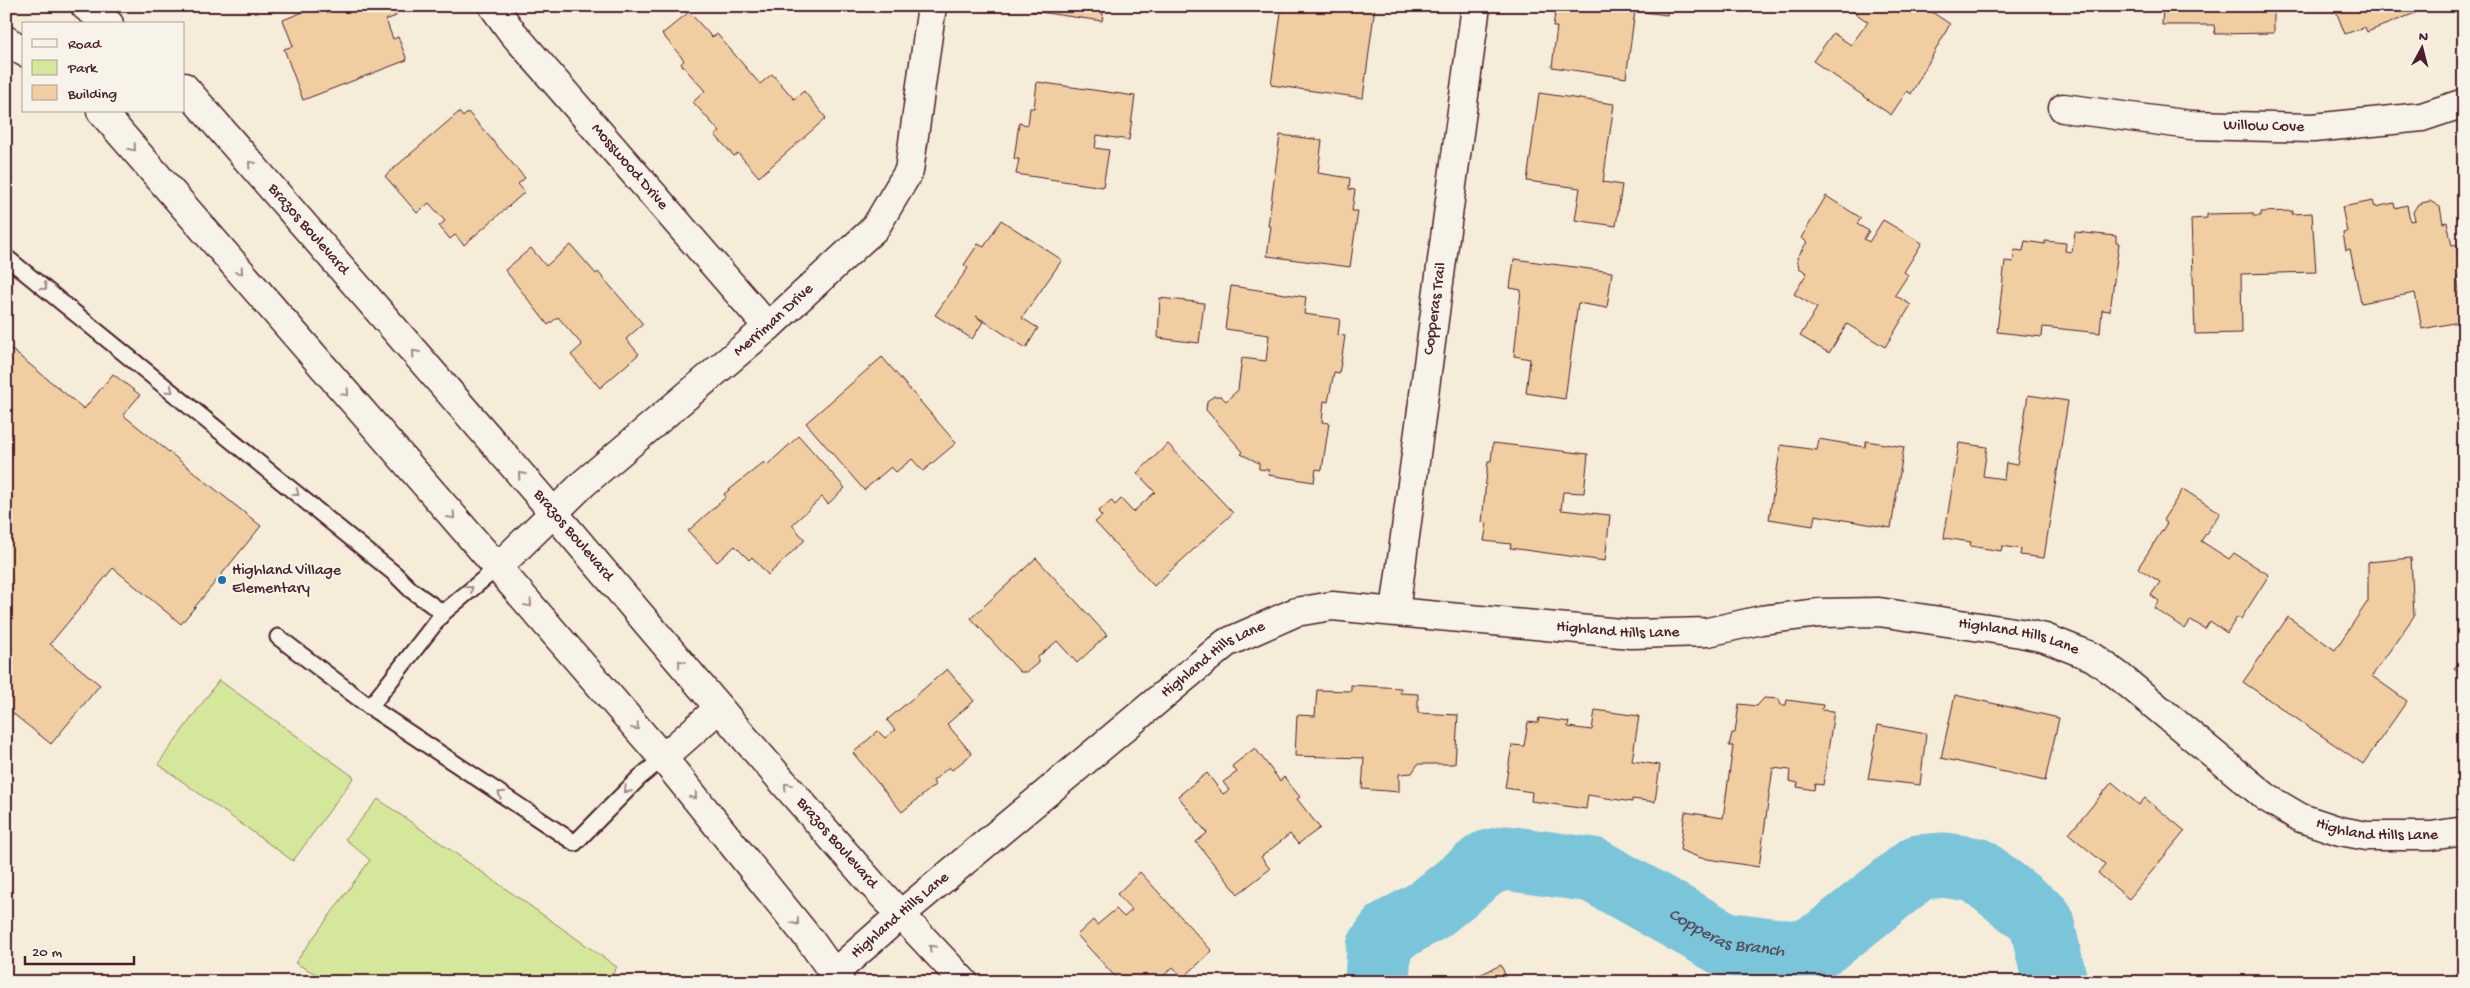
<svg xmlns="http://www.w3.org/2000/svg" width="2470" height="988" font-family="'Gochi Hand',sans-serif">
  <rect width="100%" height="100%" fill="#f6ecda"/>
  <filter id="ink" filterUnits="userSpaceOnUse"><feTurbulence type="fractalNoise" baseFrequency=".02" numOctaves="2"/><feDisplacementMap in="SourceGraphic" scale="10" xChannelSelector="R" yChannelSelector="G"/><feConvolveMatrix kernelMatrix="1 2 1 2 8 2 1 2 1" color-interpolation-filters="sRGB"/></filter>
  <g filter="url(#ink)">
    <g fill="#d5e79b" stroke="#908363">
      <path d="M219,680L354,777L293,861L158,764Z"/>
      <path d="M378,799L617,967L607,982H331L295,963L370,860L345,839Z"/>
    </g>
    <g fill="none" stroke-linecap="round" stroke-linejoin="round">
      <path stroke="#7ac5da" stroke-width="65" id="s1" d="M1377,982L1379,948L1390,932L1429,910L1487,863L1506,858L1593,870L1725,944L1802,954L1826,941L1919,867L1944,865L1977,870L2041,920L2055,982"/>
    </g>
    <g fill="#f0cea2" stroke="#4a1f2b">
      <path d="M318,6H392L396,16L386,20L393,39L398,37L407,60L303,100L284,49L293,46L283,20Z"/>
      <path d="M1033,6H1104L1102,21L1032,11Z"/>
      <path d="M1282,6H1375L1363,98L1271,85Z"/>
      <path d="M1556,6H1668L1667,15L1635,11L1626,78L1552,67L1557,27H1553Z"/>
      <path d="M1845,6H1923L1950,24L1911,94L1907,91L1891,115L1813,61L1833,33L1851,45L1868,22Z"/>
      <path d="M2163,6H2274V33L2215,34L2214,25H2162Z"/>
      <path d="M2334,6H2433L2367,32L2365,27L2345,34Z"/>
      <path d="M689,12L712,37L717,34L760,84L772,74L794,99L804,91L826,118L759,177L738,153L734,156L715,135L720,132L693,102L705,91L681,64L684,60L662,34Z"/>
      <path d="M1037,82L1135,96L1129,140L1097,135L1095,148L1109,150L1103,187L1016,174L1019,159H1014L1019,123L1028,125L1030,108H1034Z"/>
      <path d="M1539,93L1614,104L1603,182L1622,185L1616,226L1575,220L1580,188L1527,181Z"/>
      <path d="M459,112L463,117L468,112L525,178L518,184L525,192L464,245L455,235L450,239L439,226L445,221L429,203L417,213L385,176Z"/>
      <path d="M1280,135L1322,140L1318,173L1350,178L1349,189L1355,190L1352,211H1358L1350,267L1267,256L1271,226H1268Z"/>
      <path d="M1826,196L1861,218L1857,224L1869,231L1864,239L1869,242L1883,220L1922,243L1904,272L1908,275L1895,295L1911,305L1885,347L1847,324L1829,353L1800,336L1817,308L1794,294L1807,273L1799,268L1797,258L1807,242L1801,238Z"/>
      <path d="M2373,201L2375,207L2394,203L2395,208L2407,205L2410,221L2415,220L2413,212L2418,204L2430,201L2440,207L2443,223L2447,222L2452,246L2457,245L2463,276L2457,277L2464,321L2422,329L2415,293L2361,303L2350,249L2346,250L2343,233L2347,232L2342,207Z"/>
      <path d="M2293,211L2292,214L2312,213L2316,272L2241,274L2242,333L2195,334L2191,219L2207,218V214L2253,213V216H2261V212Z"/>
      <path d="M1001,220L1062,260L1022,318L1038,328L1026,348L976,316L983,322L972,339L935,315L968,268L964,265L978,244L984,247Z"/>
      <path d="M2075,232L2116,236V243H2119L2110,311L2102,310L2100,333L2043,327L2042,337L1997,332L2005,261L2013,262L2015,250L2023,251L2025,241L2045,244V241L2066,243L2065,251L2072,252Z"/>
      <path d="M571,245L596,274L598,272L643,324L626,339L639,354L600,388L571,355L582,345L558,317L548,325L505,270L531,248L546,266Z"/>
      <path d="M1514,259L1612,272L1607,308L1578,303L1565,399L1526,393L1530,359L1514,356L1521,290L1510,288Z"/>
      <path d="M1231,286L1306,297L1304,314L1340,319L1338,335L1345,336L1341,363L1339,373L1334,372L1328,402L1324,401L1322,422L1329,423L1322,470L1316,469L1314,482L1268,475L1269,470L1259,469V463L1241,454L1243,452L1206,410L1207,401L1214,396H1221L1226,401L1238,390L1242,358L1266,361L1269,335L1225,329Z"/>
      <path d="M1160,298L1204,303L1199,343L1158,338Z"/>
      <path d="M6,345L84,409L113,374L140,395L123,415L261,526L181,624L113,568L50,644L100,685L51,744L6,708Z"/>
      <path d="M882,357L956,443L923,471L912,459L896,472L891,467L864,490L806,423Z"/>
      <path d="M2028,395L2068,401L2044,558L2020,555L2021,549L2002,546L2001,551L1970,546L1971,542L1944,538L1959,443L1987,447L1983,476L2004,479L2006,463L2017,465Z"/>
      <path d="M799,436L845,488L828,504L822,497L792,525L805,540L768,575L752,557L749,560L735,546L717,562L688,531L726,497L724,494L764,462L767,465Z"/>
      <path d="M1819,439L1865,447L1866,441L1904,447L1891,528L1815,515L1813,526L1769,519L1781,445L1817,450Z"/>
      <path d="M1493,443L1588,454L1584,493L1563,492L1561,510L1610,515L1605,561L1510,548L1511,544L1484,541L1487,523L1482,522L1488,461H1491Z"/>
      <path d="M1168,444L1233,513L1154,586L1095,522L1102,516L1098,512L1111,500L1115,505L1121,499L1133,512L1155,492L1137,473Z"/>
      <path d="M2183,489L2220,513L2201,541L2229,559L2234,553L2269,575L2241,619L2237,617L2227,633L2210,621L2205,629L2191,620L2185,629L2154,608L2159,601L2151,595L2160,582L2138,568L2167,523L2163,520Z"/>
      <path d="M1036,558L1107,635L1077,663L1057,641L1038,657V663L1027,672H1020L971,618Z"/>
      <path d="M2411,558L2414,616L2372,676L2407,701L2363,764L2243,682L2288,617L2335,650L2368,601V562Z"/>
      <path d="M2464,658V677L2454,668Z"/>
      <path d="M947,669L974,701L947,724L972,754L952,770L949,767L933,781L935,785L902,812L853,753L878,731L885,738L895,730L887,720Z"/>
      <path d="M1351,685L1401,688L1400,693L1418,694V713L1458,715L1455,764H1418L1412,773L1399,774V792L1362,789L1364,758L1295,756L1297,715L1315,716L1317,690L1351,691Z"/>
      <path d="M1955,695L2059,718L2045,781L1941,758Z"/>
      <path d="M1764,698L1779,699L1781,705H1786L1787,700L1823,705L1822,710L1834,711L1823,785L1815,784L1814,790L1797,787L1798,783L1789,781L1790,770L1773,768L1759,867L1701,858L1680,850L1685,812L1723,818L1733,746H1729L1732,733H1735L1739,704L1757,706Z"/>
      <path d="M1595,710L1639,716L1632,761L1660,765L1655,802L1632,799V802L1588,795L1586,809L1531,801L1532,792L1505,788L1512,745L1524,746L1528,722L1538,723L1539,718L1569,722L1568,727L1592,730Z"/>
      <path d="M1878,725L1926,734L1920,785L1868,779Z"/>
      <path d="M1255,748L1280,781L1284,777L1300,797L1297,799L1320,828L1298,844L1290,834L1261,857L1270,869L1238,894L1196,842L1207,833L1178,796L1207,773L1223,794L1229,790L1223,782L1237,772L1232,766Z"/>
      <path d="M2112,782L2139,805L2145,798L2185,831L2129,899L2098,873L2105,864L2069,834Z"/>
      <path d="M1140,872L1212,951L1183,978L1173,967L1157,982H1120L1077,935L1093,920L1097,925L1116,909L1124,917L1132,910L1117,894Z"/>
      <path d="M1501,965L1508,982H1464Z"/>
    </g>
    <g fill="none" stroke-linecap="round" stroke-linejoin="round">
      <defs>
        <g id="service">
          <path d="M6,257L395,574L411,590L443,613"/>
          <path d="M278,637L370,707L575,843L639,778L663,758"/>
          <path d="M370,707L443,613L498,567"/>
        </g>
        <g id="minor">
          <path id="s2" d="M493,6L512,32L768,327"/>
          <path id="s3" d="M2063,108L2191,125L2313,128L2422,117L2464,103"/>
          <path id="s4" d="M498,567L584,483L768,327L875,228L909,171L932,6"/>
          <path id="s5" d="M1395,611L1476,6"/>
          <path id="s6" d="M833,974L900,915L1226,643L1296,612L1332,606L1631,634L1708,632L1761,620L1819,613L1879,612L2021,633L2045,638L2093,657L2119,676L2267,798L2301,818L2340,831L2367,836H2431L2464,831"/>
        </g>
        <g id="secondary">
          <path d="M85,6L109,24"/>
          <path d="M6,40L24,52"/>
          <path id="s7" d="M184,87L536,492L743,736L872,884L964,982"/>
          <path d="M101,111L663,758L810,940L840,982"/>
          <path d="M663,758L719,708"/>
        </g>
      </defs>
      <use href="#service" stroke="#4a1f2b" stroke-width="19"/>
      <use href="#minor" stroke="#4a1f2b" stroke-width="31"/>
      <use href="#secondary" stroke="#4a1f2b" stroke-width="31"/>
      <use href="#service" stroke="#f7f3e8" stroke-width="15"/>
      <use href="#minor" stroke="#f7f3e8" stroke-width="28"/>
      <use href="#secondary" stroke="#f7f3e8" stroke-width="28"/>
    </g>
    <defs><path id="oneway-chevron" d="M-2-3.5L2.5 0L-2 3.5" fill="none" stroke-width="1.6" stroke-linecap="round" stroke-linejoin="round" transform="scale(1.25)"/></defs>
    <g stroke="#a0898a">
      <use href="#oneway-chevron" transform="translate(133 148) rotate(49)"/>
      <use href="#oneway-chevron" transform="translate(251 164) rotate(-131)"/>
      <use href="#oneway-chevron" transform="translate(240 271) rotate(49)"/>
      <use href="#oneway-chevron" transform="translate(44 287) rotate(39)"/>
      <use href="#oneway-chevron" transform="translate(415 353) rotate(-131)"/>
      <use href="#oneway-chevron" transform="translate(170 390) rotate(39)"/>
      <use href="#oneway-chevron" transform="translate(346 393) rotate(49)"/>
      <use href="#oneway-chevron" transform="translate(521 475) rotate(-131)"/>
      <use href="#oneway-chevron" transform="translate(296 493) rotate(39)"/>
      <use href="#oneway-chevron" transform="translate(452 516) rotate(49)"/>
      <use href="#oneway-chevron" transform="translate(470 589) rotate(-41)"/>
      <use href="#oneway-chevron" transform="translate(529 604) rotate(49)"/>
      <use href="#oneway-chevron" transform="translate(681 663) rotate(-130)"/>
      <use href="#oneway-chevron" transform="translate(636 727) rotate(49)"/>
      <use href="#oneway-chevron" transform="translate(787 786) rotate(-131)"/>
      <use href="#oneway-chevron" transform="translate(627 790) rotate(135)"/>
      <use href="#oneway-chevron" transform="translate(501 794) rotate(-147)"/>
      <use href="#oneway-chevron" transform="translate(694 796) rotate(51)"/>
      <use href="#oneway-chevron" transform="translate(796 922) rotate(51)"/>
      <use href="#oneway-chevron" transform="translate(932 948) rotate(-133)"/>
    </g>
  </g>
  <circle fill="#1f6fb2" stroke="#f7f3e8" stroke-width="2" cx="222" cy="580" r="5"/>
  <g text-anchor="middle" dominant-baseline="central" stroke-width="4" stroke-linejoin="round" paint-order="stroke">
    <g font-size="16" fill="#4a1f2b" stroke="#f7f3e8">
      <text stroke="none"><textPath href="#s3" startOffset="202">Willow Cove</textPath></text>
      <text stroke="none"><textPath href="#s2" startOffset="211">Mosswood Drive</textPath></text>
      <text stroke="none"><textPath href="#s7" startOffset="189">Brazos Boulevard</textPath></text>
      <text stroke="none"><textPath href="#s5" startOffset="305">Copperas Trail</textPath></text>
      <text stroke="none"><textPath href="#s4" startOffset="370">Merriman Drive</textPath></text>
      <text stroke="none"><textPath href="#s7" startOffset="594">Brazos Boulevard</textPath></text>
      <text stroke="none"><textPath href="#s6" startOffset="914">Highland Hills Lane</textPath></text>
      <text stroke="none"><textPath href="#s6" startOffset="1319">Highland Hills Lane</textPath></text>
      <text stroke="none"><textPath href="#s6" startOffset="494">Highland Hills Lane</textPath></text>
      <text stroke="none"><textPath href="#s6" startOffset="1738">Highland Hills Lane</textPath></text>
      <text stroke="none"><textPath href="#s7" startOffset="999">Brazos Boulevard</textPath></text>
      <text stroke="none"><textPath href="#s6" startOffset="89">Highland Hills Lane</textPath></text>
    </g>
    <g font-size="16" fill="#4a1f2b" stroke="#f7f3e8" text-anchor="start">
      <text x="232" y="571">Highland Village<tspan x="232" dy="18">Elementary</tspan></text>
    </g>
    <g font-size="18" font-style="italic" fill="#585160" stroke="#f7f3e8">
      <text stroke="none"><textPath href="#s1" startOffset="430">Copperas Branch</textPath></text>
    </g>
  </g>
  <rect width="2470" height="988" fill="none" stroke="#f7f3e8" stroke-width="25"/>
  <rect x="12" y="12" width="2445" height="963" fill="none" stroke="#4a1f2b" stroke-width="2" filter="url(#ink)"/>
  <rect x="22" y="22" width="162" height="90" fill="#f7f3e8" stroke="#b29e9c"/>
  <rect x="32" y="39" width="25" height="8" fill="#f7f3e8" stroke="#b29e9c"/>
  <text x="68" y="48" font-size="15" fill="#4a1f2b">Road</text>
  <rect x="32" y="60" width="25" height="15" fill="#d5e79b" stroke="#b29e9c"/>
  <text x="68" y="72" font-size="15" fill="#4a1f2b">Park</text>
  <rect x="32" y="85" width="25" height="15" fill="#f0cea2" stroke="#b29e9c"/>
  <text x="68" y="98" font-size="15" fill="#4a1f2b">Building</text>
  <g transform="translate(2422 48) rotate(7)" stroke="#f7f3e8" stroke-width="4" paint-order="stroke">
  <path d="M0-4L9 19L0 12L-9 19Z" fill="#4a1f2b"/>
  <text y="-8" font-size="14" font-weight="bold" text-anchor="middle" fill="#4a1f2b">N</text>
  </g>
  <path d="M25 956v8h109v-8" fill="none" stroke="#4a1f2b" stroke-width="2.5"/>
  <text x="32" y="956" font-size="15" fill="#4a1f2b" stroke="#f7f3e8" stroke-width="4" paint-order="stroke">20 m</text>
</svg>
